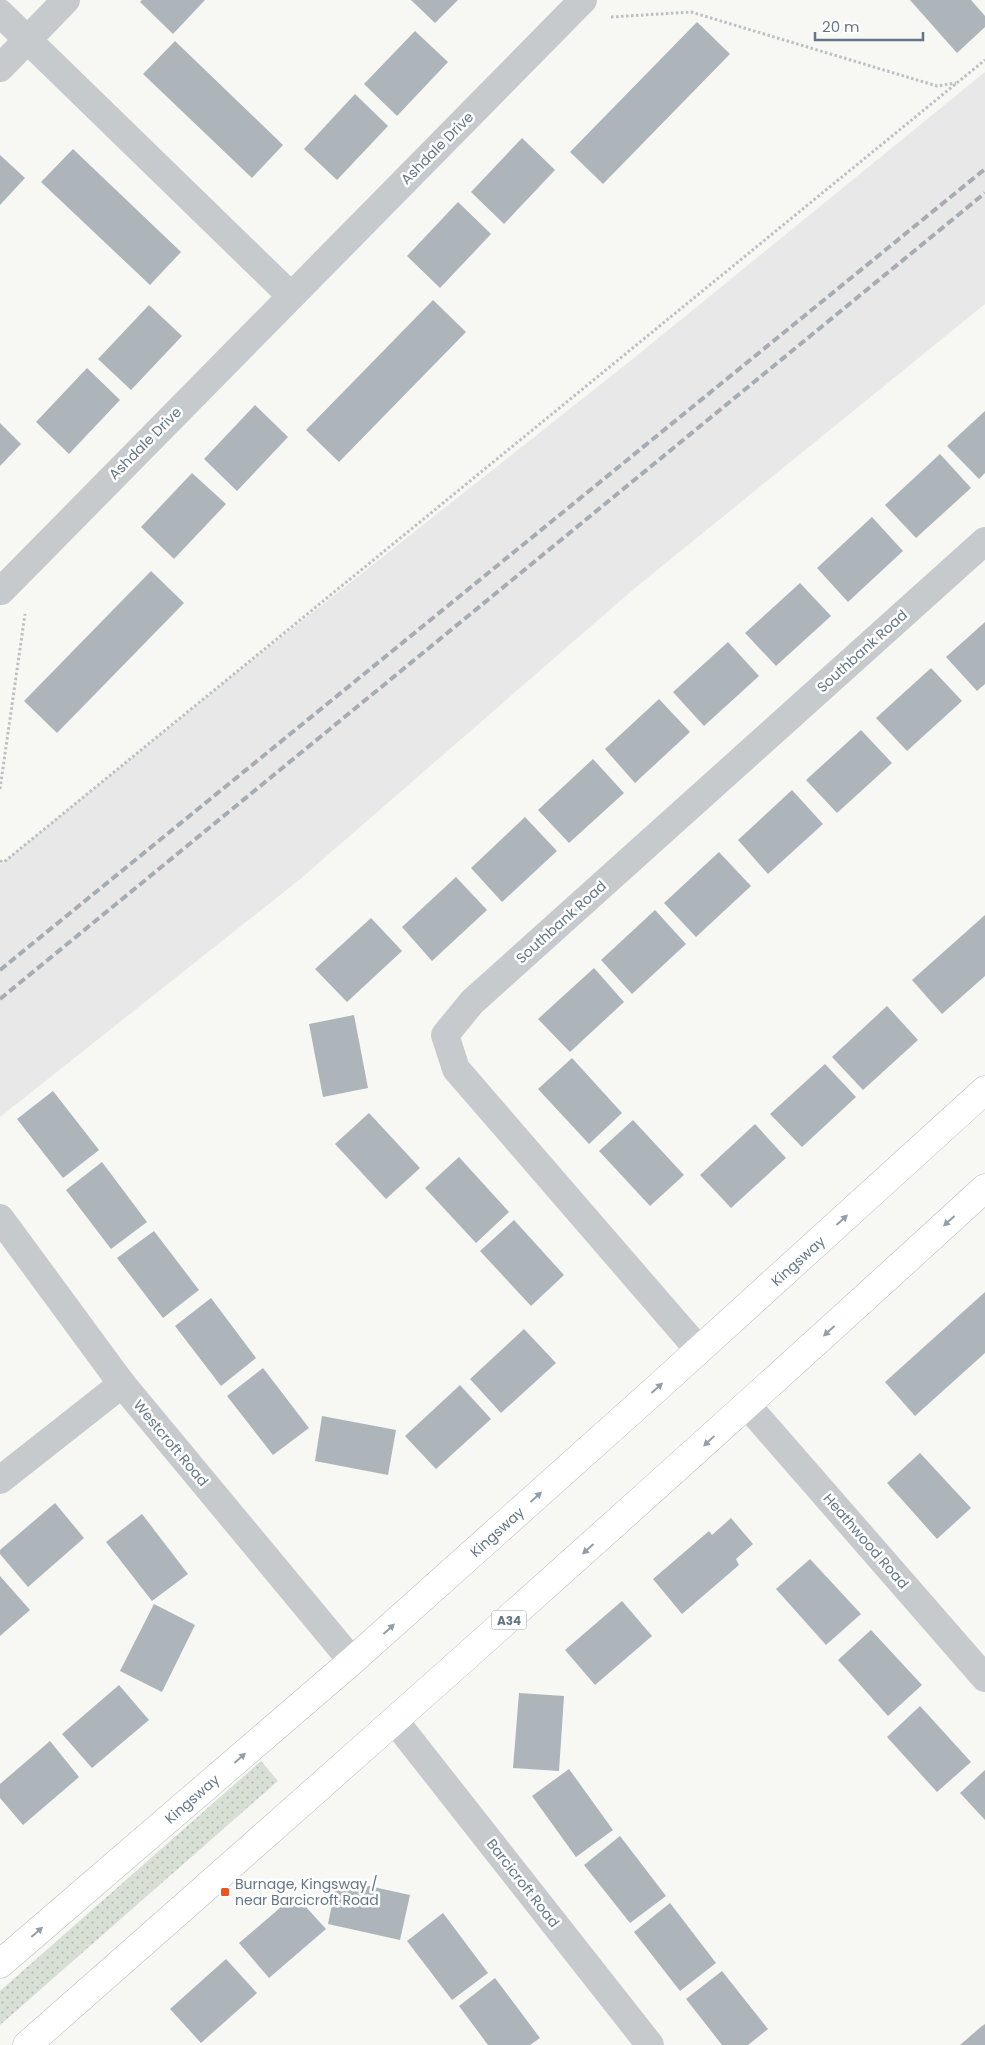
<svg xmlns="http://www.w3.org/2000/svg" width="985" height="2045" font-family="Poppins,sans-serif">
  <defs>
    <pattern id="grass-dots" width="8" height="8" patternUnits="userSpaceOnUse" patternTransform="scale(1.25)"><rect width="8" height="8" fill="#d8dfd4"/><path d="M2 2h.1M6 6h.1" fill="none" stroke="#b3b9b2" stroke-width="1.8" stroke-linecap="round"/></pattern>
  </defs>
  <rect width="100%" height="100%" fill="#f7f7f3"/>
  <path fill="#e7e8e7" d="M985,72V304L635,588L299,880L0,1117V865L241,669L629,362Z"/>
  <path fill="url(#grass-dots)" d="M261,1761L278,1781L0,2025V1991Z"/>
  <g fill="#adb5bb">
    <path d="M142,0H205L173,34L140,2Z"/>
    <path d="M411,0H458L435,23Z"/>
    <path d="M910,0H971L985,16V27L957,53Z"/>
    <path d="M697,22L730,54L603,184L570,152Z"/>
    <path d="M415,31L448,62L397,116L364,84Z"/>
    <path d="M175,41L283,145L252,178L143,74Z"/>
    <path d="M355,94L388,126L337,180L304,149Z"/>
    <path d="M522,138L555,170L504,224L471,192Z"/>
    <path d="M73,149L181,252L150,285L41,182Z"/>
    <path d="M0,155L25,178L0,205Z"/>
    <path d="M458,202L491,234L440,288L407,256Z"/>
    <path d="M433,300L466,332L339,462L306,430Z"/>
    <path d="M149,305L182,336L131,390L98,359Z"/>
    <path d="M87,368L120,400L69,454L36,422Z"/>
    <path d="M255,405L288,437L237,491L204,459Z"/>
    <path d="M985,411V473L979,479L947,446Z"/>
    <path d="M0,423L21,444L0,466Z"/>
    <path d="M940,454L971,488L916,538L885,505Z"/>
    <path d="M192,473L226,504L174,559L141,527Z"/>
    <path d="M872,517L903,551L848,602L817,568Z"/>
    <path d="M151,571L184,603L57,733L24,701Z"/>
    <path d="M800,583L831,616L776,666L745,633Z"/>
    <path d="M985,622V684L977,691L946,657Z"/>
    <path d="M728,642L759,676L704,726L673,692Z"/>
    <path d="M931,668L962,701L907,751L876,718Z"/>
    <path d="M659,699L690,732L635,783L605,749Z"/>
    <path d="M861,730L892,763L837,813L806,780Z"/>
    <path d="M593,759L624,793L569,843L538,810Z"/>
    <path d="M792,790L823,824L768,874L738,840Z"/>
    <path d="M525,817L557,851L502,902L471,868Z"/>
    <path d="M719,852L751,886L696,937L664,903Z"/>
    <path d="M456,877L487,910L432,961L402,927Z"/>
    <path d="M655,910L686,944L632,994L601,960Z"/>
    <path d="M985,915V976L942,1014L912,980Z"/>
    <path d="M371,918L402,951L347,1002L315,969Z"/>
    <path d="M594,968L624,1002L570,1052L538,1019Z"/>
    <path d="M887,1006L918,1040L863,1090L832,1057Z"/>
    <path d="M354,1015L368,1088L323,1097L309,1024Z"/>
    <path d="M572,1058L622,1113L589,1144L538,1089Z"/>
    <path d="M825,1064L856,1097L802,1147L770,1114Z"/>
    <path d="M53,1091L99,1150L63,1178L17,1119Z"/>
    <path d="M369,1113L420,1168L386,1199L335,1144Z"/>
    <path d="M633,1120L684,1175L650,1206L599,1151Z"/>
    <path d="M755,1124L786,1158L731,1208L700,1175Z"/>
    <path d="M459,1157L509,1212L476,1243L425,1188Z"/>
    <path d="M102,1162L147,1222L111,1249L66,1190Z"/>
    <path d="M514,1220L564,1275L531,1306L480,1251Z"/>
    <path d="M154,1231L199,1290L163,1318L117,1258Z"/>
    <path d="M985,1292V1353L915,1416L885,1382Z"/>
    <path d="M211,1298L256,1358L221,1386L175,1326Z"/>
    <path d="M524,1329L556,1363L501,1413L470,1379Z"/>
    <path d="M263,1368L309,1428L273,1455L227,1396Z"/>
    <path d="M460,1385L491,1419L436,1469L405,1436Z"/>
    <path d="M322,1416L396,1430L388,1475L315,1461Z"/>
    <path d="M920,1453L971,1508L937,1539L887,1483Z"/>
    <path d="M55,1503L84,1538L28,1587L0,1554V1550Z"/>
    <path d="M142,1514L188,1574L152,1601L106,1542Z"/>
    <path d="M731,1518L753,1544L736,1559L739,1565L682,1614L653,1579L709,1531L712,1535Z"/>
    <path d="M810,1559L861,1614L826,1645L776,1589Z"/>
    <path d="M0,1576L30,1610L0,1636Z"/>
    <path d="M622,1601L652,1636L595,1685L565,1650Z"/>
    <path d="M154,1604L195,1625L162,1692L120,1671Z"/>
    <path d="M871,1630L922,1685L888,1716L838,1660Z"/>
    <path d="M119,1685L149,1720L92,1768L62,1734Z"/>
    <path d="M519,1693L564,1696L559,1771L513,1768Z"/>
    <path d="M920,1706L971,1762L937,1792L887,1737Z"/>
    <path d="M50,1741L79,1777L23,1825L0,1798V1784Z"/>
    <path d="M569,1769L613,1830L576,1857L532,1796Z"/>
    <path d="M985,1770V1820L960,1793Z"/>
    <path d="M620,1836L666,1896L630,1923L584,1865Z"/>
    <path d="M337,1879L410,1895L400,1940L328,1924Z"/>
    <path d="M295,1895L326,1929L269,1978L239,1943Z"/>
    <path d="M670,1903L716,1963L680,1991L634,1932Z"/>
    <path d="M443,1913L488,1973L452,2000L407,1941Z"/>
    <path d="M226,1959L257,1993L201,2043L170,2009Z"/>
    <path d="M722,1971L768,2029L748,2045H722L686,1999Z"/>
    <path d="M495,1978L540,2038L530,2045H488L459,2006Z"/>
    <path d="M985,2024V2045H960L982,2026Z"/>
  </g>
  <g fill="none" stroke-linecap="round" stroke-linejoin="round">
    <defs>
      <g id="highway">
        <path d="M0,1964L352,1661L656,1389L985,1090"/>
        <path d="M27,2045C349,1762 669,1478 985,1188"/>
      </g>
    </defs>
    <use href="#highway" stroke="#b8bcbf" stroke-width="29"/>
    <g stroke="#bdc0c2" stroke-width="3" stroke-dasharray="2.5 2.5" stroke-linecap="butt">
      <path d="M611,17L691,12L937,86L956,83"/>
      <path d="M0,789L25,614"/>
      <path d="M0,861L4,862L985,60"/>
    </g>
    <g stroke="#c6cacd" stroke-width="28">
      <path d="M0,13L291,296"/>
      <path d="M0,68L66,0"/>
      <path d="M1,591L583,0"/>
      <path d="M0,1218L122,1384L352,1661"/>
      <path d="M699,1350L456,1069L445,1035L472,1002L985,541"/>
      <path d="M747,1405L985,1678"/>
      <path d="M0,1480L122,1384"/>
      <path d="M395,1721L650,2045"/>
    </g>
    <use href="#highway" stroke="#fff" stroke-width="28"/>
    <g stroke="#a6acb2" stroke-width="4" stroke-dasharray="8 4" stroke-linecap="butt">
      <path d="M0,970L985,169"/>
      <path d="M0,999L985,193"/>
    </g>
  </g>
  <defs><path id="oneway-solid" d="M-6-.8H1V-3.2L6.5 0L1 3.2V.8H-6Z" transform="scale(1.25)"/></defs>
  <g fill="#929faa">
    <use href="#oneway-solid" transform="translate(842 1220) rotate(-42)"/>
    <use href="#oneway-solid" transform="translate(949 1221) rotate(138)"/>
    <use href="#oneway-solid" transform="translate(829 1331) rotate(138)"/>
    <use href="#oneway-solid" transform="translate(657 1388) rotate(-42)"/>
    <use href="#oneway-solid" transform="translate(709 1441) rotate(137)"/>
    <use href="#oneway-solid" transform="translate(536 1497) rotate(-42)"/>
    <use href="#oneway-solid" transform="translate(588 1549) rotate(138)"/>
    <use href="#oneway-solid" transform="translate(389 1629) rotate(-42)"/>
    <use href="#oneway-solid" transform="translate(240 1758) rotate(-41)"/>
    <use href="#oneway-solid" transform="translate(37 1932) rotate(-41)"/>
  </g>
  <rect fill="#eb5620" stroke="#fff" stroke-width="2" x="220" y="1887" width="10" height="10" rx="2.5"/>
  <g text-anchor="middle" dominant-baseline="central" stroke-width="5" stroke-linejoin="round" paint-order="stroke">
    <rect fill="#fff" stroke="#929faa" stroke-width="1" x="491.5" y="1610.5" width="35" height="19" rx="4"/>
    <g font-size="12" font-weight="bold" fill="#647686">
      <text x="509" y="1620">A34</text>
    </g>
    <g font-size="14" fill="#647686" stroke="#fff">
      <text transform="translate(437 148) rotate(-45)">Ashdale Drive</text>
      <text transform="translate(145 443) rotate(-45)">Ashdale Drive</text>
      <text transform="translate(862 651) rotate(-42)">Southbank Road</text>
      <text transform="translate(561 922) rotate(-42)">Southbank Road</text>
      <text transform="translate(798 1261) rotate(-42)">Kingsway</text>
      <text transform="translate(171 1443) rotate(50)">Westcroft Road</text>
      <text transform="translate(497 1532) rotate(-42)">Kingsway</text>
      <text transform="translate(866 1541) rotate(49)">Heathwood Road</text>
      <text transform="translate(192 1799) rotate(-41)">Kingsway</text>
      <text transform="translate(523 1883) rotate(52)">Barcicroft Road</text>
    </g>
    <g font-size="14" fill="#647686" stroke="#fff" text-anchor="start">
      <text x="235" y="1884">Burnage, Kingsway /<tspan x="235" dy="16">near Barcicroft Road</tspan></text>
    </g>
  </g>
  <path d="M815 32v8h108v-8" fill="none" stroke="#647686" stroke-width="2.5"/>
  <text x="822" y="32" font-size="15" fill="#647686" stroke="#ffffff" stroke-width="4" paint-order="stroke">20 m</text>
</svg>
